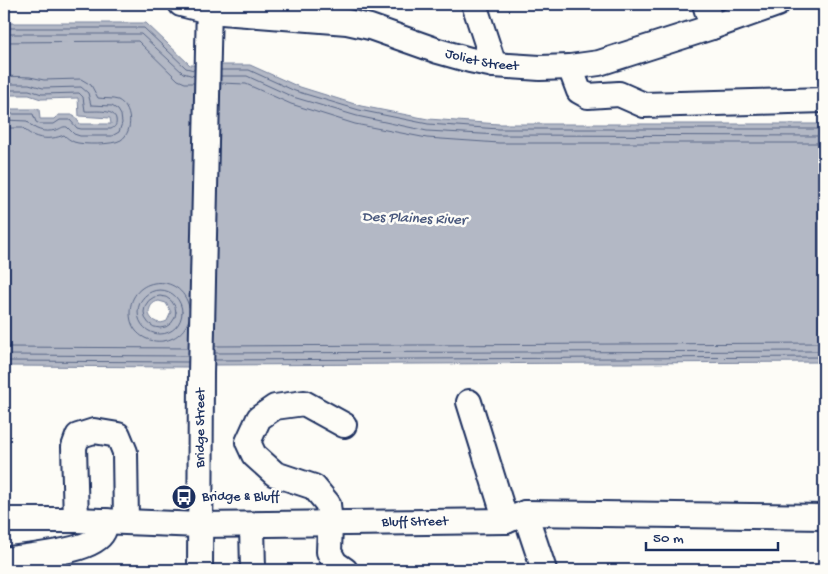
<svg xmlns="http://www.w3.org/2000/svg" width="828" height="574" font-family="'Gochi Hand',sans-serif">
  <rect width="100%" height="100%" fill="#fdfcf7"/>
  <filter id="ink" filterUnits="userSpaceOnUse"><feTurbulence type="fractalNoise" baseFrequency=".02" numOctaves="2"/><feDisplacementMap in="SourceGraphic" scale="10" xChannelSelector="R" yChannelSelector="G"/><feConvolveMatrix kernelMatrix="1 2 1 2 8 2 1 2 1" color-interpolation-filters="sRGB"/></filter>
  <g filter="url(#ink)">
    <path fill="#b3b8c5" stroke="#76819c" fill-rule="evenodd" d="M4,23H146L190,65H250L297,86L361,106L428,119L499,124H824V362L214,365L187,367L4,366V109H39L40,119H54L58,115H74L80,124H111L110,118L79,116L78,98L41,99L29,95H4ZM159,301L166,303L171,312L167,321C159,325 152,322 149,314C149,307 152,302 159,301Z"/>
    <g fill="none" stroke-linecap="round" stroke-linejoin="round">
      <g stroke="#586687" stroke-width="1">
        <path d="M4,28H144L186,68L194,70"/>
        <path d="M4,34H141L183,73L194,76"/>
        <path d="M4,42L138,41L178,80L185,83H194"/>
        <path d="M221,70H249L295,91L359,110L428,124L499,129H824"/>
        <path d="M4,76L30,77L44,80L81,79L91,85L98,98C104,99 112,98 118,100C132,107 134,131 121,140C113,145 82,145 74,142C70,140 67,138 64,135C49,141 33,139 23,128H4"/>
        <path d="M221,76H247L293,97L357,116L427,131L499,135L824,136"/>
        <path d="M220,83L246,84L291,104L355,124L427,138L499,143H824"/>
        <path d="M4,84H29L43,88L81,87L88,93L91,105L112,106L118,110L121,115L122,123L119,132L112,136H80L74,134L67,127C62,126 61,129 56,130C44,133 34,130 27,121L4,120"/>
        <path d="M4,90H29L42,94L79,93L83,97L85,111C93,112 114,108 116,119C117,125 115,127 111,129H81L77,128L70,120H60L54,124H40L36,122L33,114H4"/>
        <circle cx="160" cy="312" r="22"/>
        <circle cx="160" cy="312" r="16"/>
        <path d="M189,319C179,352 130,347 130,313C130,276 181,271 189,307"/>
        <path d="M215,346L824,343"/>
        <path d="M4,347L188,348"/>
        <path d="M215,353L824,351"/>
        <path d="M4,355L188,356"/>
        <path d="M214,360L824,357"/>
        <path d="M4,361L188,362"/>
      </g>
      <defs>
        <g id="minor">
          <path id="s1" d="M181,4L209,11L347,22L370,27L438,51L470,60L494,65L540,68L570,67L599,63L712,27L777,4"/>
          <path d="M474,4L494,65"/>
          <path d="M705,4L712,27"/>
          <path d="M570,67L579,91L588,96L619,94L644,105L824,100"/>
          <path d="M469,402L506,521"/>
          <path d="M344,425L304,403L275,407L259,418L248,442L254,455L275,474L314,487L328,504L330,524L329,552L335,563L345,570"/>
          <path d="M525,513L544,570"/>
          <path id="s2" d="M4,520H76L200,525L506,521L525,513L824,517"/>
          <path d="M76,520L74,447L78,436L94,431L118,435L125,452L126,521"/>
          <path d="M252,525L253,570"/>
          <path d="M4,560C25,556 93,553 103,532C105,529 105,524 106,521"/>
          <path id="s3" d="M200,570L201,374L209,4"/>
        </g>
      </defs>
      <use href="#minor" stroke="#1b2f5e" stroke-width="28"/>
      <use href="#minor" stroke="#fdfcf7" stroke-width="24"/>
    </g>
  </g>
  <defs>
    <symbol id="bus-disc" viewBox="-11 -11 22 22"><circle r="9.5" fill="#1b2f5e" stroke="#fdfcf7"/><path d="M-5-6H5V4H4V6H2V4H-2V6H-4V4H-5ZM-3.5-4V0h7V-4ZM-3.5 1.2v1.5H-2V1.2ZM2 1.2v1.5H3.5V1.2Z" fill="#fff"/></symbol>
  </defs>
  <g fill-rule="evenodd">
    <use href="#bus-disc" x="170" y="483" width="28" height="28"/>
  </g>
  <g text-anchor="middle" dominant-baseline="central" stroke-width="5" stroke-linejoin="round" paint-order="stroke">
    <g font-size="14" fill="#1b2f5e" stroke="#fdfcf7">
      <text stroke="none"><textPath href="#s1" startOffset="308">Joliet Street</textPath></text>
      <text stroke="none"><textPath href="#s3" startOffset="142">Bridge Street</textPath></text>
      <text stroke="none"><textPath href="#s2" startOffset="411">Bluff Street</textPath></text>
    </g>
    <g font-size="14" fill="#1b2f5e" stroke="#fdfcf7" text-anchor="start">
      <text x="202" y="497">Bridge &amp; Bluff</text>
    </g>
    <g font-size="15" font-style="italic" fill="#49587d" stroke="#fdfcf7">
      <text transform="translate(414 219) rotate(2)">Des Plaines River</text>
    </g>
  </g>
  <rect width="828" height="574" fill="none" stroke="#fdfcf7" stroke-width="20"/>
  <rect x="10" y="10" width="808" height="554" fill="none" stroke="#1b2f5e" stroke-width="2" filter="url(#ink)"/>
  <path d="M646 542v8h132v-8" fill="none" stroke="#1b2f5e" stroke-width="2.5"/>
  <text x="653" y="542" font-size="15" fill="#1b2f5e" stroke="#fdfcf7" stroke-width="4" paint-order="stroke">50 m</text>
</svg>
